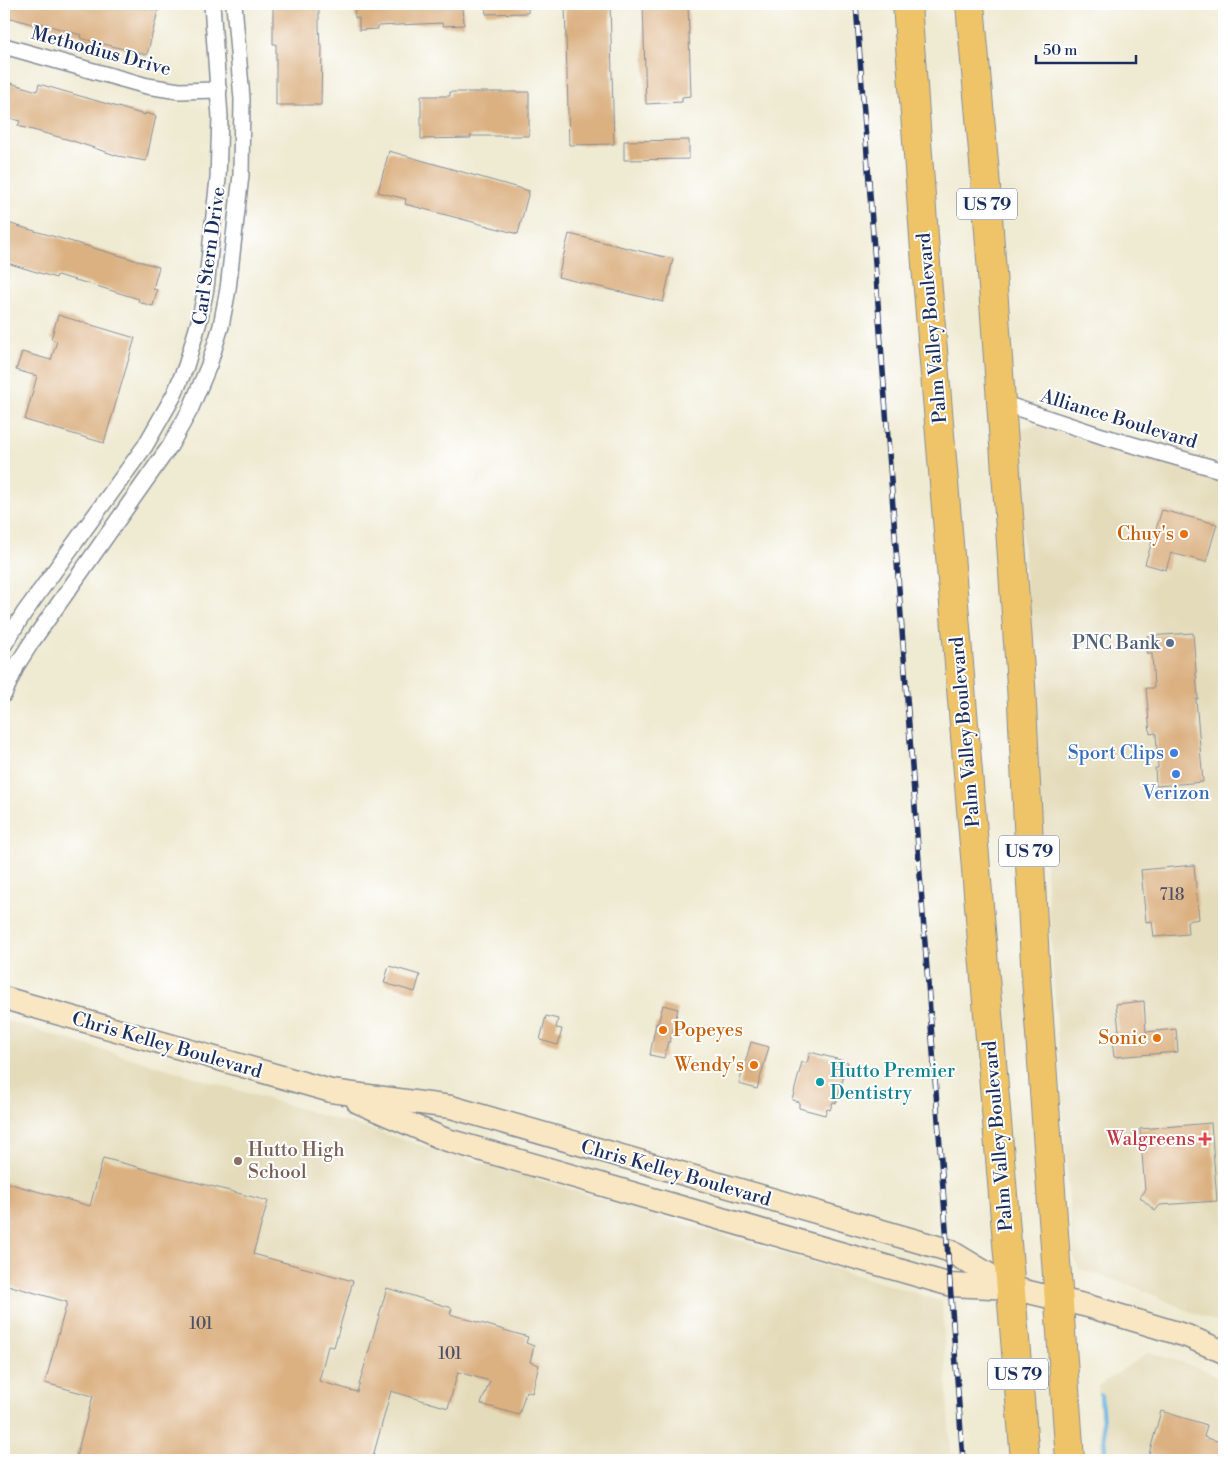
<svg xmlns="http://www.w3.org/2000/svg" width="1228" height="1464" font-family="'Libre Bodoni',serif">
  <rect width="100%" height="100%" fill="#fff"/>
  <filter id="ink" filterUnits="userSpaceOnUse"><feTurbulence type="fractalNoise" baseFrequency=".02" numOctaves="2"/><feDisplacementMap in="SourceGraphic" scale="10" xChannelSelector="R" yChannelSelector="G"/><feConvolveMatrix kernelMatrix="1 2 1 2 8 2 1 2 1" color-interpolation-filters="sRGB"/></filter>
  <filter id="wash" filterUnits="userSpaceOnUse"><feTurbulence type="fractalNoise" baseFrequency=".0096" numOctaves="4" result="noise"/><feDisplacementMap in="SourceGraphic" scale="20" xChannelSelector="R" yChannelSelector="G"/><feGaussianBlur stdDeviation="1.12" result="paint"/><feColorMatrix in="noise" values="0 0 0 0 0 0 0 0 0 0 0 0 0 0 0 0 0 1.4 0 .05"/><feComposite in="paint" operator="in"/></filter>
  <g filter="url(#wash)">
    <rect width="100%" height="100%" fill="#efead2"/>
    <g fill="#e4dbba">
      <path d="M1035,425L1224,479V1325L1184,1309L1138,1288L1080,1269L1073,1257L1016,441L1022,428Z"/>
      <path d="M4,1020L942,1301L951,1460H4Z"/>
      <path d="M1149,1352L1206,1370L1224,1382V1460H1101L1098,1386Z"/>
    </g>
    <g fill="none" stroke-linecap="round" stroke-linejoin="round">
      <path stroke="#6cb7e5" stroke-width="4" d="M1101,1395L1106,1460"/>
    </g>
    <g id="blocks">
      <g fill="#dbb182">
        <path d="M4,4H128L158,11L147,55L80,38L81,35L40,23L39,26L4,16Z"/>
        <path d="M273,4H319V28L320,45H322L321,105H276V44H273Z"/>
        <path d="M354,4H463L464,25L443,26L442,23L378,26V29L359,30V18H355Z"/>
        <path d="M485,4H528V13L486,14Z"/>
        <path d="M565,4H610L614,144L569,145Z"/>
        <path d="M643,4H688L691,96L682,97V102L646,104Z"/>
        <path d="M4,81L37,91L39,84L145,115V113L156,116L146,161L118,156L70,140L18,126L20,121L4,116Z"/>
        <path d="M450,92H529V136H470L471,138L421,139V96H450Z"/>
        <path d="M689,140V159L624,160V141Z"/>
        <path d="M389,151L529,191L518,234L405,204L406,199L378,192Z"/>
        <path d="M4,222L159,267L153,289L157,290L153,306L138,302L139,299L90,284L57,275L56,278L4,262Z"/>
        <path d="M569,234L673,259L663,302L558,277Z"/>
        <path d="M58,315L135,338L104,443L25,420L37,376L16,370L22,352L51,360L57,341L51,339Z"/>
        <path d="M1162,510L1217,524L1206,562L1171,553L1166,570L1145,564Z"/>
        <path d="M1193,633L1198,699H1196L1203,782L1156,786L1155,768H1158L1156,733L1150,734L1146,688H1154L1152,654H1148L1147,636Z"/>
        <path d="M1194,865L1199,919L1187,921L1188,934L1154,937L1152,921L1146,922L1141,870Z"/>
        <path d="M389,966L420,975L415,992L384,983Z"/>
        <path d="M1144,1001L1146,1032L1176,1029L1178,1052L1114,1057L1111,1032L1119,1031L1116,1004Z"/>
        <path d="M663,1005L678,1009L670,1042H668L664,1058L650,1055L656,1023L658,1024Z"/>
        <path d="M546,1016L558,1019L556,1028L562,1029L558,1045L540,1040Z"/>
        <path d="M751,1042L769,1047L757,1089L739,1084Z"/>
        <path d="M810,1052L848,1062L836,1103L833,1102L830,1110L827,1109L825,1115L799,1108V1102L792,1100L802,1062L807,1063Z"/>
        <path d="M1211,1123L1217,1201L1160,1205L1155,1211L1140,1197L1145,1191L1140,1129Z"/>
        <path d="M103,1158L268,1201L253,1254L353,1281L334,1347L328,1346L319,1381L357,1392L387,1288L452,1308L450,1314L528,1337L526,1343L534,1346L530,1362L539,1365L532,1393L526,1391L519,1415L481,1404L490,1381L458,1372L448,1408L391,1391L372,1460H75L93,1396L45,1383L67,1302L4,1284V1182L90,1206Z"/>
        <path d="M1161,1411L1207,1425L1204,1437L1224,1443V1460H1169L1149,1454Z"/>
      </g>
    </g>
  </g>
  <g filter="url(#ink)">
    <use href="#blocks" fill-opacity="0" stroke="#858c98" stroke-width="1"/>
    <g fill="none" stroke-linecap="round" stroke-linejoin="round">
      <defs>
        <g id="street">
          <path d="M4,46L147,86L179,91L219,90"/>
          <path d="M1002,403L1102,436L1224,471"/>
          <path d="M4,645L24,613L145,446L174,395L186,366L200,318L206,288L218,179L220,117L212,4"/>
          <path d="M4,694L17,665L31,643L170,446L190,410L209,365L221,326L228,289L241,175L242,99L234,4"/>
        </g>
        <g id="secondary">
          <path d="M4,998L331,1091L451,1107L948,1250L1011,1288"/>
          <path d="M358,1102L444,1139L951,1285L1011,1288L1088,1306L1187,1336L1224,1352"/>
        </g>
        <g id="highway">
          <path d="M907,4L927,278L1025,1460"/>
          <path d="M970,4L985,174L1021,685L1035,963L1070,1460"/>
        </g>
      </defs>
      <use href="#street" stroke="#858c98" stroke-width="18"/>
      <use href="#secondary" stroke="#858c98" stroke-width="25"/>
      <use href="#highway" stroke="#858c98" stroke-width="30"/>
      <use href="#street" stroke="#fff" stroke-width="15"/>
      <use href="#secondary" stroke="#f9e7c3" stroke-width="22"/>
      <use href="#highway" stroke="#efc469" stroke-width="28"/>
      <defs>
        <path id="rail" d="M856,4L963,1460"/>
      </defs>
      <use href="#rail" stroke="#1b2f5e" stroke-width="5.5"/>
      <use href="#rail" stroke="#fff" stroke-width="4" stroke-dasharray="11" stroke-linecap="butt"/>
    </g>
  </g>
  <g fill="#e8710a" stroke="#fff" stroke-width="2">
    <circle cx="1184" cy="534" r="5"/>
    <circle cx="663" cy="1030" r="5"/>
    <circle cx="1157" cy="1038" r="5"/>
    <circle cx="754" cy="1065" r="5"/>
  </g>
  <circle fill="#5c6f8a" stroke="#fff" stroke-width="2" cx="1170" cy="643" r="5"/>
  <g fill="#3f7fe0" stroke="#fff" stroke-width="2">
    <circle cx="1174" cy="753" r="5"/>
    <circle cx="1176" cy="774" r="5"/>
  </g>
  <circle fill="#0f9aa8" stroke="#fff" stroke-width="2" cx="820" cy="1082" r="5"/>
  <path fill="#e0444e" stroke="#fff" stroke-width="2" d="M1202.5 1131.5h5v5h5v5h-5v5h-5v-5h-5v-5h5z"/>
  <circle fill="#8d6e63" stroke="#fff" stroke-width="2" cx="238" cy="1161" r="5"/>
  <g text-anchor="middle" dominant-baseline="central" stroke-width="4" stroke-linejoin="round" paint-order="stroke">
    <g font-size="16" fill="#4b5067">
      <text x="1172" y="895">718</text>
      <text x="201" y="1324">101</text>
      <text x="450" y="1354">101</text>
    </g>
    <g fill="#fff" stroke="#5f6d8e" stroke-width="1">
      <rect x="957" y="188.5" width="60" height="31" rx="4"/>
      <rect x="999" y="835.5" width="60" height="31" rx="4"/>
      <rect x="988" y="1358.5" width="60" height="31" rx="4"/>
    </g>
    <g font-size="18" font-weight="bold" fill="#1b2f5e">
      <text x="987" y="204">US 79</text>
      <text x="1029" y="851">US 79</text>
      <text x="1018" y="1374">US 79</text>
    </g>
    <g font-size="19" fill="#1b2f5e" stroke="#fff">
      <text transform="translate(101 51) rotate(15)">Methodius Drive</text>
      <text transform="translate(209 256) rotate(-82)">Carl Stern Drive</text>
      <text transform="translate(932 328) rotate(-95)">Palm Valley Boulevard</text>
      <text transform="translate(1119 419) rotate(17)">Alliance Boulevard</text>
      <text transform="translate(965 732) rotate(-95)">Palm Valley Boulevard</text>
      <text transform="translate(167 1045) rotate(16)">Chris Kelley Boulevard</text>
      <text transform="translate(998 1136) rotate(-95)">Palm Valley Boulevard</text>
      <text transform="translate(676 1173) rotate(16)">Chris Kelley Boulevard</text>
    </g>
    <g font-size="19" fill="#c56008" stroke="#fff" text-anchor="end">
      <text x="1174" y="534">Chuy's</text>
      <text x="673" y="1030" text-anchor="start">Popeyes</text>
      <text x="1147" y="1038">Sonic</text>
      <text x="744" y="1065">Wendy's</text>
    </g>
    <g font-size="19" fill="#4e5e75" stroke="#fff" text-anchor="end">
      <text x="1160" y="643">PNC Bank</text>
    </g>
    <g font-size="19" fill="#366cbe" stroke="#fff" text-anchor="end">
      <text x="1164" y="753">Sport Clips</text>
      <text x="1176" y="793" text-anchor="middle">Verizon</text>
    </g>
    <g font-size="19" fill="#0d838f" stroke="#fff" text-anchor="start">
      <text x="830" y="1071">Hutto Premier<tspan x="830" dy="22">Dentistry</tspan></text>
    </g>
    <g font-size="19" fill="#be3a42" stroke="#fff" text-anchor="end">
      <text x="1195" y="1139">Walgreens</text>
    </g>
    <g font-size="19" fill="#785e54" stroke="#fff" text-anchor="start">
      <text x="248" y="1150">Hutto High<tspan x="248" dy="22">School</tspan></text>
    </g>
  </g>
  <rect width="1228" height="1464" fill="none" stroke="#fff" stroke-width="20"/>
  <path d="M1036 55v8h100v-8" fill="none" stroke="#1b2f5e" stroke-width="2.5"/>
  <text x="1043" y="55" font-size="15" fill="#1b2f5e" stroke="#ffffff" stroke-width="4" paint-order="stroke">50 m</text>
</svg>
